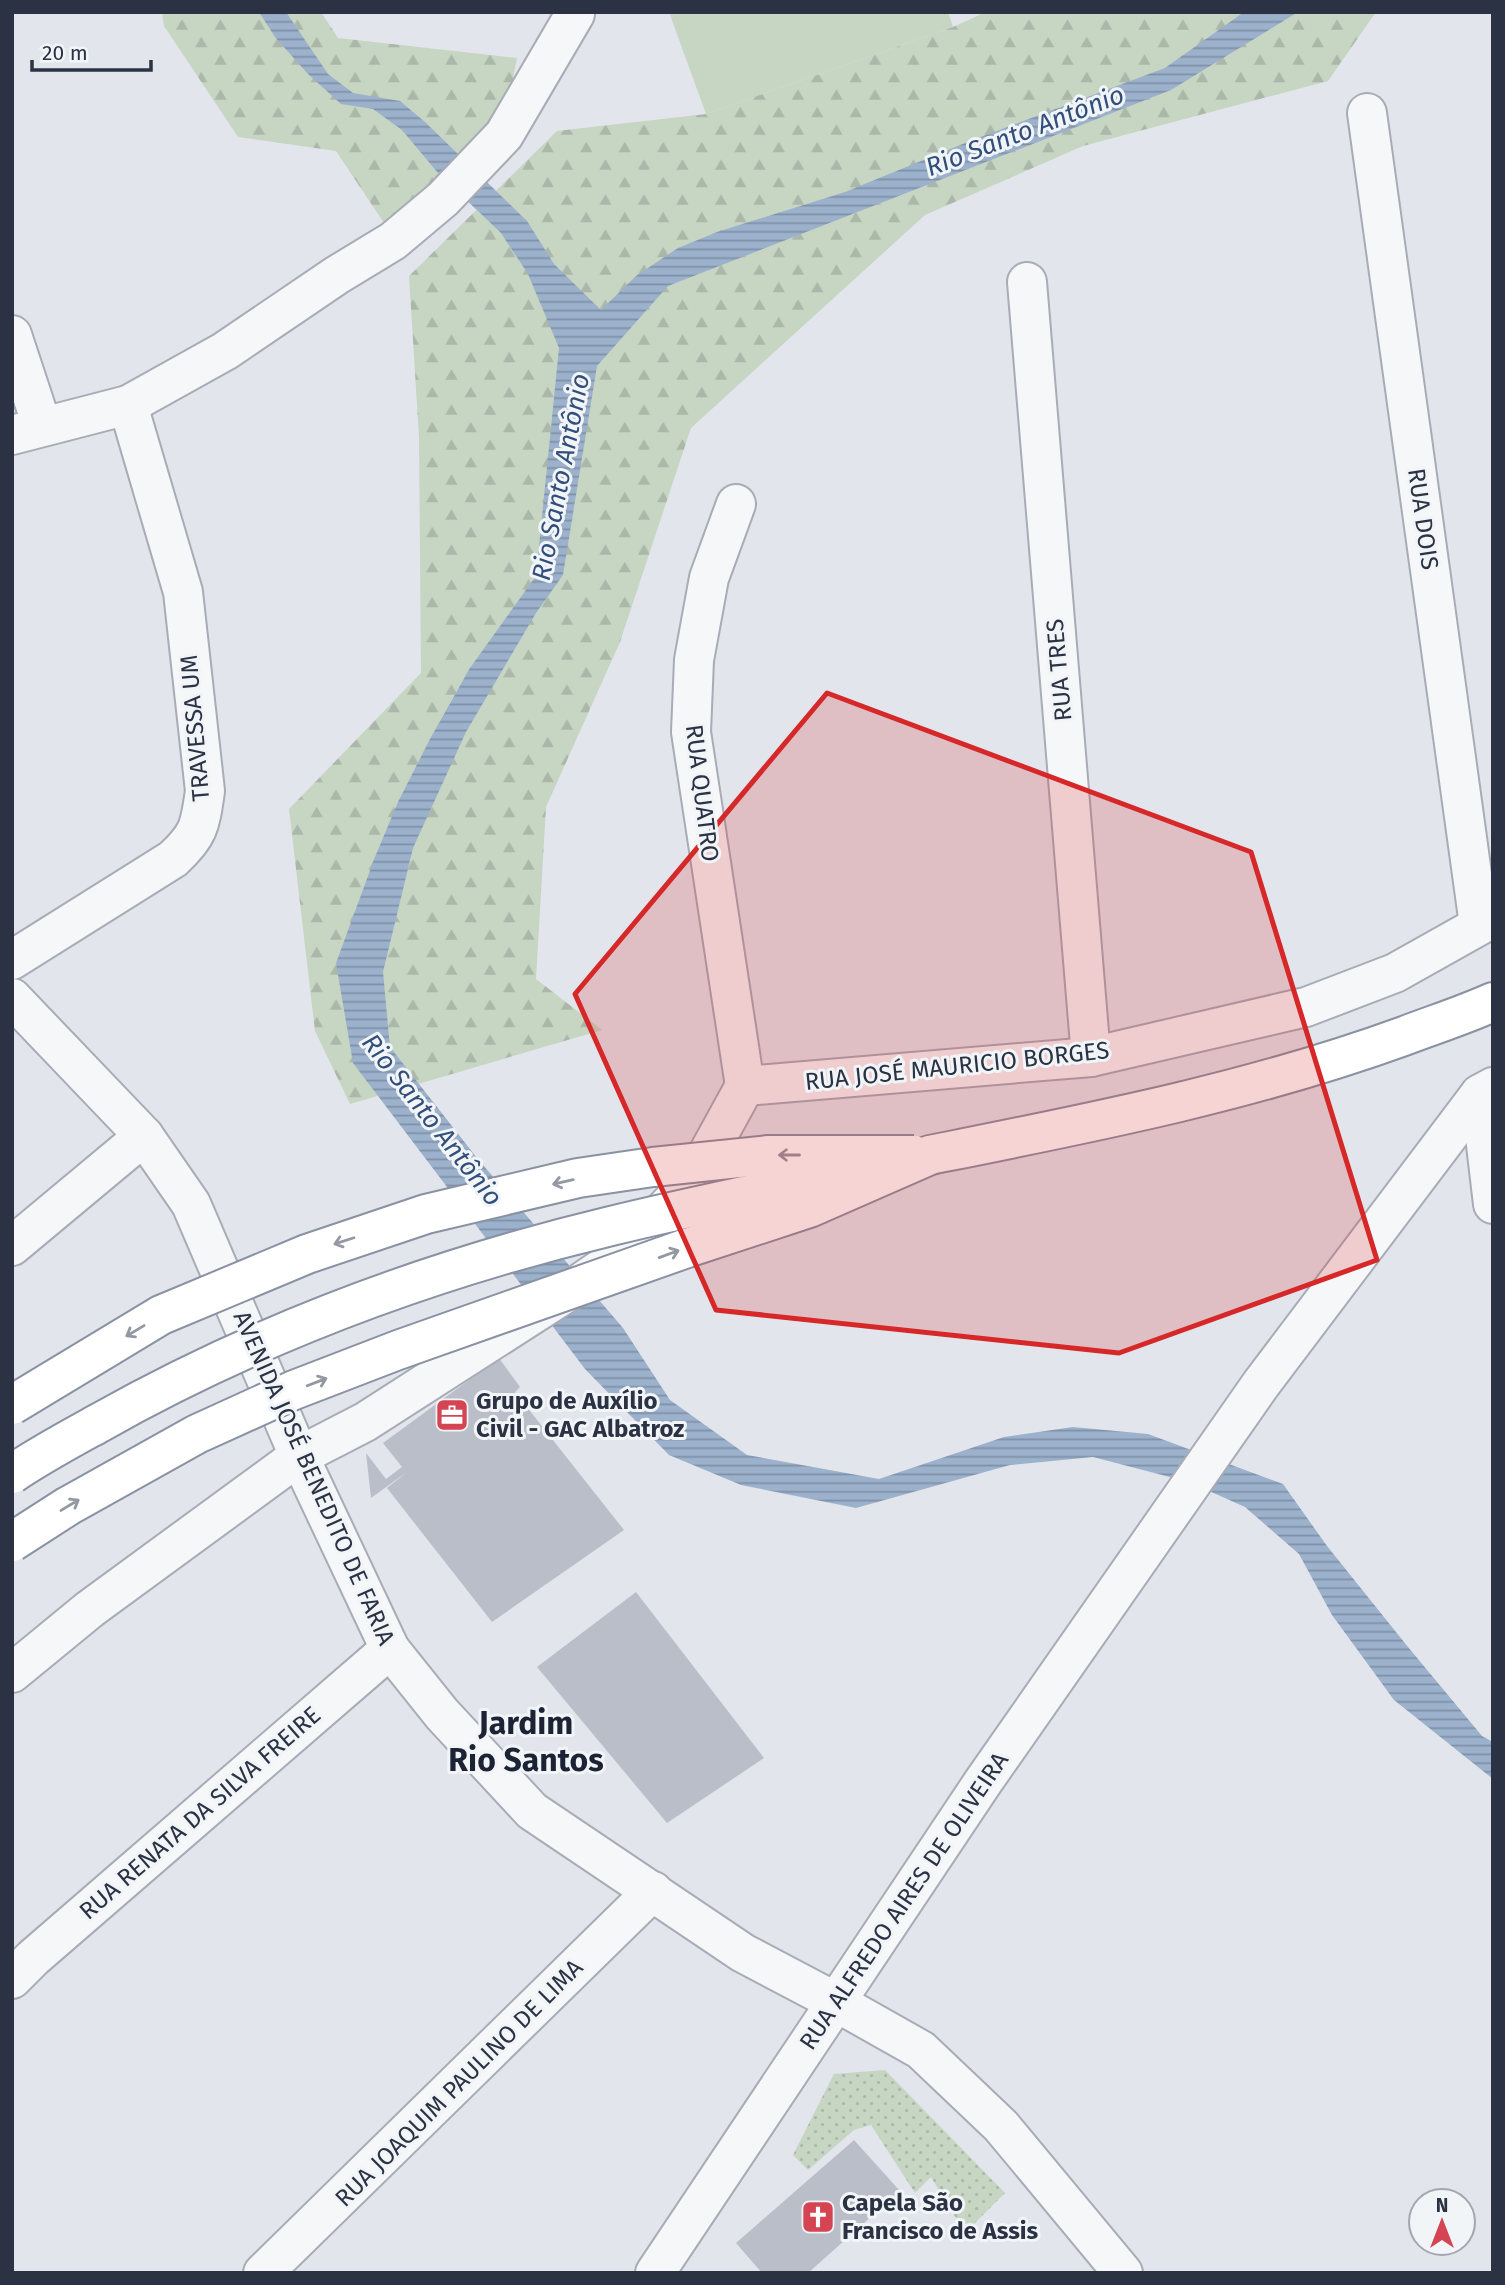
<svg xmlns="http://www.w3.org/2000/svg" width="1505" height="2285" font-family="'Fira Sans',sans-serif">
  <defs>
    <pattern id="forest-firs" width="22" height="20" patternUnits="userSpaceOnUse" patternTransform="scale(1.75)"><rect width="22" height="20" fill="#c7d5c3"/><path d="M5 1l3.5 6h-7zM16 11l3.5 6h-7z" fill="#abb7a9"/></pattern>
    <pattern id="park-dots" width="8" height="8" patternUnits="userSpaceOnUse" patternTransform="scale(1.75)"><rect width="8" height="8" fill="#c7d5c3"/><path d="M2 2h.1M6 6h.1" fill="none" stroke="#abb7a9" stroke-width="1.8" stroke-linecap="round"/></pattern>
    <pattern id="water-rules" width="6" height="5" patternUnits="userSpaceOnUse" patternTransform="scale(1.75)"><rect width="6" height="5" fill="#9cb1cc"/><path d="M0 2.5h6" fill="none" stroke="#7f91a7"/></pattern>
  </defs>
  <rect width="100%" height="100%" fill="#e2e5eb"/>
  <path fill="#c7d5c3" d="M669,12H948L953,27L706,114Z"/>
  <g fill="url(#forest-firs)">
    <path d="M162,12H321L338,38L517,58L503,129L392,235L336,151L238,137L164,26Z"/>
    <path d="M986,12H1376L1328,81L1083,146L925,215L691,428L620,642L546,807L536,979L602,1030L350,1104L315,1031L289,809L421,673L419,437L409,276L557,131L706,114L953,27Z"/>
  </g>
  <path fill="url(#park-dots)" d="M885,2070L1005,2193L965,2233L931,2177L915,2193L871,2125L854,2130L808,2170L793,2155L834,2074Z"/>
  <path fill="url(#water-rules)" d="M259,12H286L328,74L353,93L400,101L425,122L527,221L554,264L601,310L636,276L678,248L717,232L845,192L970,141L1165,68L1244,12H1298L1171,90L668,286L597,366L563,575L536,613L466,732L413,848L383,972L390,1047L477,1158L623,1328L670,1400L747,1455L879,1479L1004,1437L1073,1427L1148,1434L1283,1484L1327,1546L1408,1647L1482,1736L1493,1742V1779L1394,1700L1332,1615L1299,1554L1245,1507L1189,1482L1093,1457L1010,1465L856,1508L741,1485L669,1455L585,1369L353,1063L336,963L375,857L398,802L430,739L470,668L536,576L559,348L528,274L501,233L438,173L402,130L373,109L341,104L307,73L275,37Z"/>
  <g fill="#b9bec9">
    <path d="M499,1358L520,1387L515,1392L624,1530L492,1622L387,1488L407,1472L371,1498L366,1453L386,1479L402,1467L383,1443Z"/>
    <path d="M636,1592L764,1758L667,1823L537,1667Z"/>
    <path d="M854,2140L900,2191L808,2273H762L736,2243Z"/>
  </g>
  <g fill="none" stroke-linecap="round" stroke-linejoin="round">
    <defs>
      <g id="minor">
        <path d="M1367,113L1479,925"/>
        <path d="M1027,282L1091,1057"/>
        <path d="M12,335L42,426"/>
        <path d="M12,435L128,405L225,351L337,275L393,241L443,199L504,135L575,14"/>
        <path d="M736,504L709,578L694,660L691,732L745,1086"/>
        <path d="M12,960L173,859C199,835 200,826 205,791L183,592L128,405"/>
        <path d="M12,998L144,1136L191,1204L299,1456L390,1649L442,1714L532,1811L743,1953L836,2002L921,2050L1001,2126L1123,2273"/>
        <path d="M745,1086L1091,1057L1306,1007L1395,973L1493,918"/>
        <path d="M1480,1094L1493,1204"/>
        <path d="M12,1246L144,1136"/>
        <path d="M12,1673L90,1609L299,1456L365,1422L569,1291L624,1253L695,1177L745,1086"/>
        <path d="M12,1979L33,1958L390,1649"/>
        <path d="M263,2273L653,1891"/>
        <path d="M655,2273L983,1782L1261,1384L1480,1094L1493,1087"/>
      </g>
      <path id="highway" d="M930,1155C1090,1123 1250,1092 1404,1036C1433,1025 1464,1015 1493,1002"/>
    </defs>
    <use href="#minor" stroke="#a7acb6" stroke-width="42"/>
    <use href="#highway" stroke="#8992a3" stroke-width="42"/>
    <use href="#minor" stroke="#f6f7f9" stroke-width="38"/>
    <use href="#highway" stroke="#fff" stroke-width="38"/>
    <defs>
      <g id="highway-bridge">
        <path d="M12,1405L161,1315L307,1254L426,1214L578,1178L653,1167L769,1155H914"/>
        <path d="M12,1474C40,1455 70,1439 99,1423C259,1333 432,1269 611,1226C684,1208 759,1193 833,1177"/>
        <path d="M12,1542L68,1506L197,1434L294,1390L398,1350L687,1248L809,1208L930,1155"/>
      </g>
    </defs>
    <use href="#highway-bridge" stroke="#8992a3" stroke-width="42" stroke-linecap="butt"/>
    <use href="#highway-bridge" stroke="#fff" stroke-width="38"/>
  </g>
  <defs><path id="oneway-shaft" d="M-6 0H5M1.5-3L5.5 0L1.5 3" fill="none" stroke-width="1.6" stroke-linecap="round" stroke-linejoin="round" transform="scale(1.75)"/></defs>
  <g stroke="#9498a2">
    <use href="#oneway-shaft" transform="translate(789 1155) rotate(180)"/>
    <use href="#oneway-shaft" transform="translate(563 1182) rotate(167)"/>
    <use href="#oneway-shaft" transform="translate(344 1241) rotate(162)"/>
    <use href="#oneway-shaft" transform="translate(669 1254) rotate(-20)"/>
    <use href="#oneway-shaft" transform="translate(135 1331) rotate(149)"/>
    <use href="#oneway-shaft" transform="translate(317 1382) rotate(-21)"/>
    <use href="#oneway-shaft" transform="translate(70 1505) rotate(-31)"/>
  </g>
  <path fill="#d62828" fill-opacity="0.2" stroke="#d62828" stroke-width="5" stroke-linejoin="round" d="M827,693L1251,852L1377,1260L1119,1353L716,1310L575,994Z"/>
  <defs>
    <symbol id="office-square" viewBox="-11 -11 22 22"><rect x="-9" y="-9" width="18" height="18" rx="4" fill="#d44452" stroke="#f2f5f8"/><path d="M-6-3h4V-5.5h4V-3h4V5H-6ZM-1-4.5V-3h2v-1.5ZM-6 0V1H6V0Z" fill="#fff"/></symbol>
    <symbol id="church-square" viewBox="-11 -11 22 22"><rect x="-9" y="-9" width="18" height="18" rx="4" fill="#d44452" stroke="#f2f5f8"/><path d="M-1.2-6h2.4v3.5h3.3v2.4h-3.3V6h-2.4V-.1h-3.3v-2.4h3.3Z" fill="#fff"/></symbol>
  </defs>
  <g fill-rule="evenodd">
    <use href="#office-square" x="433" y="1396" width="38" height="38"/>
    <use href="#church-square" x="799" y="2198" width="38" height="38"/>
  </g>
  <g text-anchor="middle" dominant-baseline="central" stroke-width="6" stroke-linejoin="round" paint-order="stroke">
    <g font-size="24" fill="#2a3244" stroke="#f2f5f8">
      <text transform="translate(1423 519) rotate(82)">RUA DOIS</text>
      <text transform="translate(1059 670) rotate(-95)">RUA TRES</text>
      <text transform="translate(195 728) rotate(-95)">TRAVESSA UM</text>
      <text transform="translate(702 793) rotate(83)">RUA QUATRO</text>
      <text transform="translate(957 1066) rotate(-6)">RUA JOSÉ MAURICIO BORGES</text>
      <text transform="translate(314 1478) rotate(66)">AVENIDA JOSÉ BENEDITO DE FARIA</text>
      <text transform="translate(200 1813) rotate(-41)">RUA RENATA DA SILVA FREIRE</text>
      <text transform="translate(904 1901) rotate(-56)">RUA ALFREDO AIRES DE OLIVEIRA</text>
      <text transform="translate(459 2083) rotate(-45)">RUA JOAQUIM PAULINO DE LIMA</text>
    </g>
    <g font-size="24" font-weight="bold" fill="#2a3244" stroke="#f2f5f8" text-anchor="start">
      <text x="476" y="1401">Grupo de Auxílio<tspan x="476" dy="28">Civil - GAC Albatroz</tspan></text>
      <text x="842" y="2203">Capela São<tspan x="842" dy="28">Francisco de Assis</tspan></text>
    </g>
    <g font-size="26" font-style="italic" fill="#324e7a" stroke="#f2f5f8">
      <text transform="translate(1025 131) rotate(-21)">Rio Santo Antônio</text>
      <text transform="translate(561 477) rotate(-79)">Rio Santo Antônio</text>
      <text transform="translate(432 1120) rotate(52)">Rio Santo Antônio</text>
    </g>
    <g font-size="32" font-weight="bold" fill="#1c2335" stroke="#f2f5f8">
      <text x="526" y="1723">Jardim<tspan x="526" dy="37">Rio Santos</tspan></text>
    </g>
  </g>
  <rect width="1505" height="2285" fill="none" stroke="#2a3244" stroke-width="28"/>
  <g transform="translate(1442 2222)"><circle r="33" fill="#f2f5f8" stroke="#a2a7b0" stroke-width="2"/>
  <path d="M0-5L12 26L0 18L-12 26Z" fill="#d44452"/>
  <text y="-10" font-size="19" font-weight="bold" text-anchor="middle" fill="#2a3244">N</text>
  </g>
  <path d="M32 60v10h119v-10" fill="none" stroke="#2a3244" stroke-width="3.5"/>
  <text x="42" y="60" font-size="21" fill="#2a3244" stroke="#f2f5f8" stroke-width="5" paint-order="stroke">20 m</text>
</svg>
